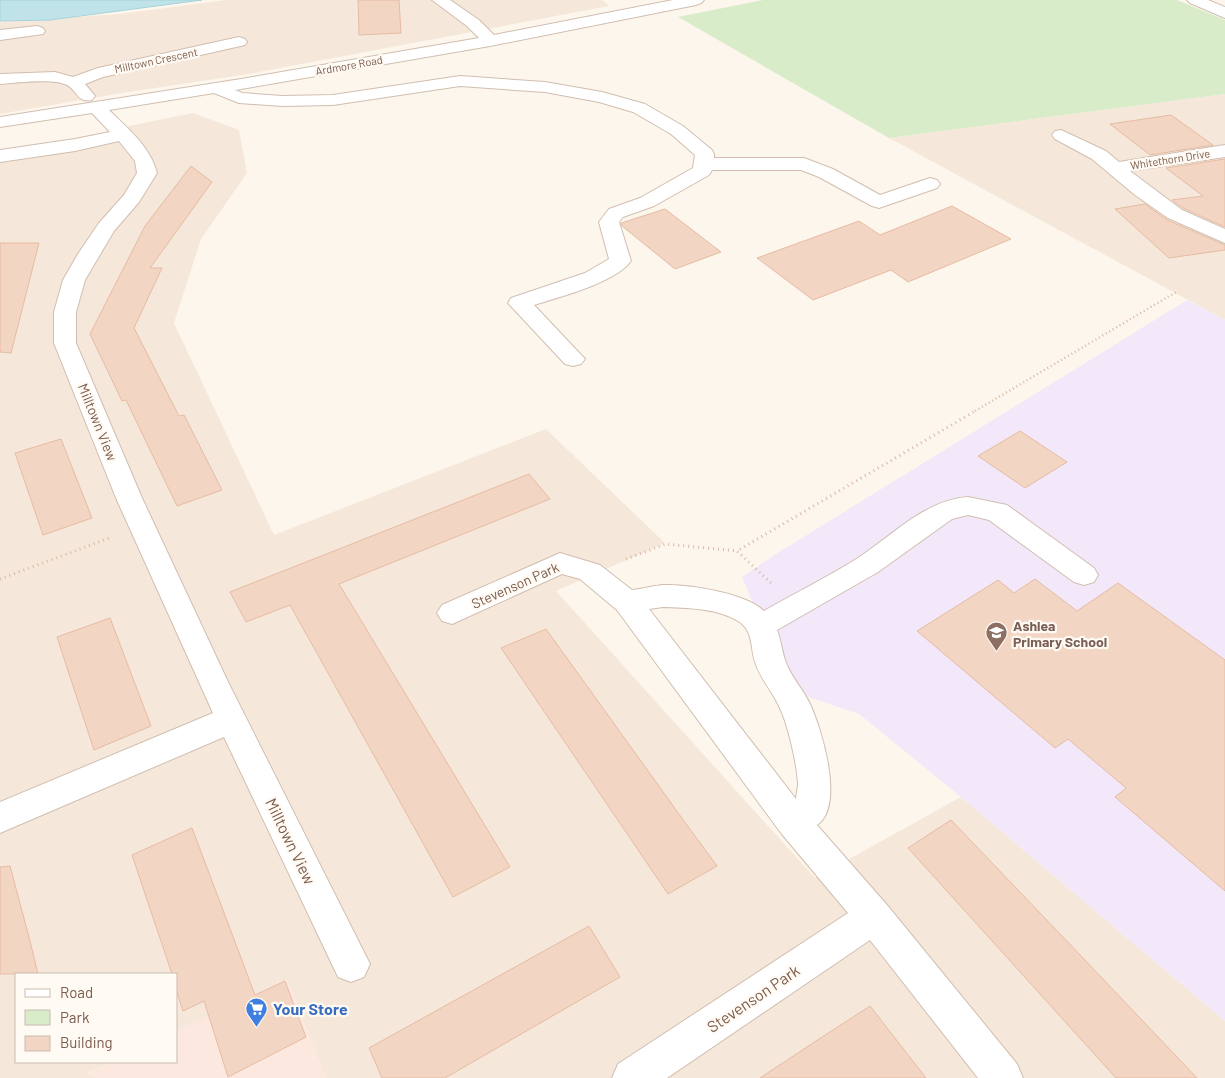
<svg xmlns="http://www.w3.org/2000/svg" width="1225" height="1078" font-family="Barlow,sans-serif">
  <rect width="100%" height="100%" fill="#fdf6ec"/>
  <g fill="#f5e8da">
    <path d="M226,0H602L609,6L249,74L122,93L0,114V22L120,14Z"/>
    <path d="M1225,94V320L889,138Z"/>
    <path d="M193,113L239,130L247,173L201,239L174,323L274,535L546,429L665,543L556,591L815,878L961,797L1225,1021V1078H326L308,1035L210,1016L176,1031V974H16V1062H111L87,1073L100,1078H0V157L115,140L109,130Z"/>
  </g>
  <path fill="#fde8e0" d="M287,979L326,1078H100L87,1073L111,1062H176V1031Z"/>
  <path fill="#f3e8fa" d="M1187,300L1225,320V1021L961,797L859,714L788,690L742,577L776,554Z"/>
  <path fill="#d8ecc9" d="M763,0H1177L1225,20V94L889,138L678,17Z"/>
  <path fill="#bfe3e8" stroke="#a5d3da" d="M0,0H202L50,20L0,21Z"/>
  <g fill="#f3d5c3" stroke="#e6bba3">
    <path d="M358,0H399L401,33L359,35Z"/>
    <path d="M1171,115L1213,145L1150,155L1110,124Z"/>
    <path d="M1225,159V227L1183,208L1172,200L1203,196L1166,168Z"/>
    <path d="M191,166L212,182L150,268H162L134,328L179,416L184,415L222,490L177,506L126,400L122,401L90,334L145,226Z"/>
    <path d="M1145,204L1167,220L1225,245V250L1169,258L1115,209Z"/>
    <path d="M952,206L1011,239L908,282L891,270L813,300L757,258L859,221L880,235Z"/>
    <path d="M665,209L721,252L675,269L622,226L621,223Z"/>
    <path d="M0,243H39L11,353L0,352Z"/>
    <path d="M1020,431L1067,462L1025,488L978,456Z"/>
    <path d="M61,439L92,518L43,535L15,453Z"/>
    <path d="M529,474L550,499L339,584L510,867L453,897L290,605L246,622L230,592Z"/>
    <path d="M1035,579L1077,611L1118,583L1225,660V891L1115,797L1126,788L1068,739L1055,748L917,631L998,580L1014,593Z"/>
    <path d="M110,618L151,726L94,750L57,637Z"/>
    <path d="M546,629L684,821L717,866L668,894L501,648Z"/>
    <path d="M951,820L1063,937L1197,1078H1116L908,848Z"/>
    <path d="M192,828L255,995L285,981L306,1037L228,1077L204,1001L183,1011L176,989V974H172L132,855Z"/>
    <path d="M10,866L30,941L38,974H0V867Z"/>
    <path d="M589,926L620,977L445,1078H382L369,1048Z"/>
    <path d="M870,1006L926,1078H760L813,1043Z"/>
  </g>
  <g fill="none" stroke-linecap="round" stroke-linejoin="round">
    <defs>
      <g id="minor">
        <path d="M432,0H450L479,20L494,35L673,0H704L701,3L696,5L490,46L235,90L242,93L283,96L333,95L460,76L545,82L602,92L645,104L683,126L712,150L714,154V158H804L833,169L880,195L930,178L937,180L940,184L937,188L879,208L872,206L819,177L801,170H712L709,175L654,206L623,217L619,222L631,261C615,283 559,297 534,305L585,359L581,364L573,366L565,364L508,303L511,298L585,273L609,259L599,222L609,209L640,198L693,168L695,155L671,134L633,112L599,102L545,92L460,86L333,105L283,106L239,103L214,93L109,110C128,129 150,146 157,173L139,202L114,231L85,280L76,312V343L142,498L229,684L370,964L364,977L351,982L338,977L224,737L0,833V802L213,713L116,498L54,343V312L63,280L78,254L99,223L124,195L137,173L135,161L119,141L75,151L0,162V150L75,139L110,132L92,113L0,127V117L241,79L479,38L467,26Z"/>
        <path d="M1187,0H1208L1225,7V18L1190,3Z"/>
        <path d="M37,26L43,28L45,31L43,34L0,40V30Z"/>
        <path d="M239,37L245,39L247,42L245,45L103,77L85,84L95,96L92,100C77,103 78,91 67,85C53,78 17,83 0,84V74L55,72L73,77L98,68Z"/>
        <path d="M1061,130L1106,151L1119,162L1225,145V157L1130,171L1182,210L1225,229V243L1168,218L1135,195L1092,159L1055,139L1052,135L1055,131Z"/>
        <path d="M968,497L1007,505L1094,568L1098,575L1094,582L1084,585L1074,582L989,520L968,515L952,519L878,572L777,630C781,640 782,651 785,660C790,676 803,689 810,704C822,730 845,806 817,825L887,905L1017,1064L1023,1078H978L870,940L667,1078H612L618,1064L848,913L781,833L617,610L580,579L562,574L452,624L442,621L437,613L442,605L560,553L600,565L632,590C642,589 653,586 663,585C688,584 746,593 764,611C795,593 828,577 858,558C893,535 925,500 968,497ZM663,607C687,608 717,608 738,621C754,631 750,647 755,662C760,678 772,691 779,706C788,724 797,764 798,784C798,789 796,794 796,799L649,609Z"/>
      </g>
    </defs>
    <use href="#minor" stroke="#d1beb0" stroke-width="2"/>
    <path stroke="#d9b8a5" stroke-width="2.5" stroke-dasharray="1 3" stroke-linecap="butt" d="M975,411L1178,291"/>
    <g stroke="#d9b8a5" stroke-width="3" stroke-dasharray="1 4" stroke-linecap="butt">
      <path d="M626,559L666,544L737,551"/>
      <path d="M0,579L112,537"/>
      <path d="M771,583L737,551L977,410"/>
    </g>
    <use href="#minor" fill="#fff" fill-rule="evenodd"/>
  </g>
  <defs>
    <symbol id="school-pin" viewBox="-11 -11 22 30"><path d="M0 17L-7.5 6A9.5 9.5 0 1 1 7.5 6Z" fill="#8d6e63" stroke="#fffaf3"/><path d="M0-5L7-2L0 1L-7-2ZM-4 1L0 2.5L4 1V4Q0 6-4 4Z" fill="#fff"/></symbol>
    <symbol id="supermarket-pin" viewBox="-11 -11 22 30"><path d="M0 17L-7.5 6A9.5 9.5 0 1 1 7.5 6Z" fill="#3f7fe0" stroke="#fffaf3"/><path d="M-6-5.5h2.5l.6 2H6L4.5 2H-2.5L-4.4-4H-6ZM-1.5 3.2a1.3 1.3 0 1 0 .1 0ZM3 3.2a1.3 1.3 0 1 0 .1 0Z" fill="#fff"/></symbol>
  </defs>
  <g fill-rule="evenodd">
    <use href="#school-pin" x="984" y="620" width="25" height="34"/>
    <use href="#supermarket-pin" x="244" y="996" width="25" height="34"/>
  </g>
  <g text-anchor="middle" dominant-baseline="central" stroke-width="4.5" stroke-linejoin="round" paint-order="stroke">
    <g font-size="11" fill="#7a5c4d" stroke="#fffaf3">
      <text transform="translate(156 60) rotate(-12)">Milltown Crescent</text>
      <text transform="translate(349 65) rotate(-10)">Ardmore Road</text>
      <text transform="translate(1170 159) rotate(-9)">Whitethorn Drive</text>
    </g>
    <g font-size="14" fill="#7a5c4d" stroke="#fffaf3">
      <text transform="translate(98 422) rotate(68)">Milltown View</text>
      <text transform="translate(515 585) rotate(-24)">Stevenson Park</text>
    </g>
    <g font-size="14" font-weight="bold" fill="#785e54" stroke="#fffaf3" text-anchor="start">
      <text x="1013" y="625">Ashlea<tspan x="1013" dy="16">Primary School</tspan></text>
    </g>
    <g font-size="16" fill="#7a5c4d" stroke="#fffaf3">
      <text transform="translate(291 841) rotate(64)">Milltown View</text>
      <text transform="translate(753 998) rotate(-34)">Stevenson Park</text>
    </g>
    <g font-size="16" font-weight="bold" fill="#366cbe" stroke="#fffaf3" text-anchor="start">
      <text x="273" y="1008">Your Store</text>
    </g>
  </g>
  <rect x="15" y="973" width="162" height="90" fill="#fffaf3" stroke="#cabbb1"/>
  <rect x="25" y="989" width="25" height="8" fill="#ffffff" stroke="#cabbb1"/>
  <text x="60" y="998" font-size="15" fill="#7a5c4d">Road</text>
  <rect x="25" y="1010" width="25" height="15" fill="#d8ecc9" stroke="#cabbb1"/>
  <text x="60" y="1023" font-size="15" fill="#7a5c4d">Park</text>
  <rect x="25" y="1036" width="25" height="15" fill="#f3d5c3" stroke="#cabbb1"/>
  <text x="60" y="1048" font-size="15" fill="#7a5c4d">Building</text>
</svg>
